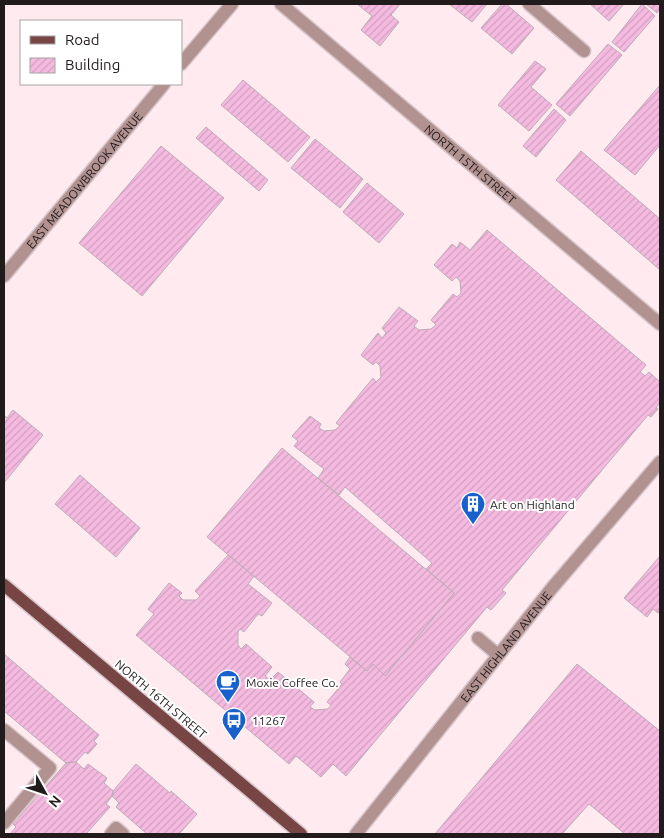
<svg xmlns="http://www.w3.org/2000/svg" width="664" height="838" font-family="Ubuntu,sans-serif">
  <defs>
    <pattern id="building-hatch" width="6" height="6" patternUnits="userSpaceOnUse" patternTransform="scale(1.25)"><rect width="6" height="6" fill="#f5bae0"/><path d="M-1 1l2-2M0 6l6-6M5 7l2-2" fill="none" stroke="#d29fc0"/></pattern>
  </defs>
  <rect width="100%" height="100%" fill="#feeaef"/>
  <g fill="url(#building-hatch)" stroke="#bcacb6">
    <path d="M357,4H400L391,15L399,22L380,46L361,30L372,16Z"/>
    <path d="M449,4H487L472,22Z"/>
    <path d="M502,4H506L534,28L512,54L481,28Z"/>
    <path d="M590,4H624L609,21Z"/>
    <path d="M642,4L655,16L624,52L612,42Z"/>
    <path d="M646,4H660V9L657,13Z"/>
    <path d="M608,44L622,55L570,116L556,104Z"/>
    <path d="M535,61L546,69L531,87L552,105L529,131L498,105Z"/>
    <path d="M243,80L310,137L288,162L221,105Z"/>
    <path d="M660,85V145L635,175L604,150Z"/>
    <path d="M554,109L566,120L536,157L523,146Z"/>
    <path d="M206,127L268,180L259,191L196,138Z"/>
    <path d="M315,139L363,179L340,208L291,168Z"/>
    <path d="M161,146L224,198L142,296L79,243Z"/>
    <path d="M581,151L660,219V270L556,180Z"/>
    <path d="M367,183L404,214L379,243L343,212Z"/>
    <path d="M487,230L646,365L640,372L645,376L649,372L660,382V402L656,408L658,409L651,417L648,415L502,590L506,593L491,610L487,607L346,776L333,764L321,777L296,756L289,764L136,635L154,614L148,609L169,583L182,593L179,596L183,600H196L200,596L195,591L228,555L254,576L248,584L272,603L262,616L258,614L244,632L240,629L238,632V645L241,649L246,644L272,667L265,676L270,680L278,672L314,702L310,707L315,710L328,709L331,705L327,702L342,684L340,682L350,669L345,664L350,657L367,671L373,664L385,676L454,593L426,569L432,563L345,487L339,495L318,478L324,469L294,446L298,441L292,436L310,416L321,424L319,428L324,431L335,430L340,426L336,423L373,378L376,382L381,377L380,366L376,362L373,365L361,355L378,333L382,338L386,333L382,328L399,307L418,321L414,326L419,330L431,329L436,325L431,320L453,294L457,297L461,293L460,281L456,277L452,281L434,265L452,244L457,248L460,242L470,250Z"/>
    <path d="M13,410L43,435L4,483V415L7,418Z"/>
    <path d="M282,448L454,593L385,676L373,664L367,671L207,537Z"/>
    <path d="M80,475L140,528L116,557L55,504Z"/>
    <path d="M660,556V610L658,613L653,609L647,617L624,598Z"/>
    <path d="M4,654L99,735L94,741L97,744L88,754L85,752L76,762L66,763L4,711Z"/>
    <path d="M577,664L660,731V834H625L589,804L562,834H435Z"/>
    <path d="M76,762L84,769L88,764L107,778L104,783L113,791L112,796L106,804L110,807L86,834H10L16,827L13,824L66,763Z"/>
    <path d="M136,764L170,793L171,791L197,814L179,834H147L116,807L119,803L112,796L113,791Z"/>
  </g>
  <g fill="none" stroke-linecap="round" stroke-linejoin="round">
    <defs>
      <g id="minor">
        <path id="s1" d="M281,4L660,324"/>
        <path d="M529,4L584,51"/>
        <path d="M181,64L232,4"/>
        <path id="s2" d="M4,276L164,84"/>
        <path d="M478,638L498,655"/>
        <path d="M4,730L50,768L4,823"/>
        <path d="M111,834L116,828L123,834"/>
        <path id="s3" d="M356,834L552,588L660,462"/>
      </g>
      <path id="major" d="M4,585L301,834"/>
    </defs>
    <use href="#minor" stroke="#d6c5c9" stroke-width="15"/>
    <use href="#major" stroke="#d6c5c9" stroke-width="15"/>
    <use href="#minor" stroke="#b19291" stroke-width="12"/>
    <use href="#major" stroke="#784545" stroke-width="12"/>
  </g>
  <defs>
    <symbol id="building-pin" viewBox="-11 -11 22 30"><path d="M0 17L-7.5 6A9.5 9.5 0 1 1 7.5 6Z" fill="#1860cb" stroke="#fff"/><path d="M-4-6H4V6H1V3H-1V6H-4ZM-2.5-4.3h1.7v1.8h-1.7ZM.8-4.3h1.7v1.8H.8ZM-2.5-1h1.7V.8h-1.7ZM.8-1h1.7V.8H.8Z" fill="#fff"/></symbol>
    <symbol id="cafe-pin" viewBox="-11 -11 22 30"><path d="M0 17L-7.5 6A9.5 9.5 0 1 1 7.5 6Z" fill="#1860cb" stroke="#fff"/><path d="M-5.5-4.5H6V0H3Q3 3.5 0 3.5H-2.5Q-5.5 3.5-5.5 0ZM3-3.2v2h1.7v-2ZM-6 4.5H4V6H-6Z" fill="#fff"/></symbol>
    <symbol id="bus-pin" viewBox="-11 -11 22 30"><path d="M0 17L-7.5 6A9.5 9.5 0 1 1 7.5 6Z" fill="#1860cb" stroke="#fff"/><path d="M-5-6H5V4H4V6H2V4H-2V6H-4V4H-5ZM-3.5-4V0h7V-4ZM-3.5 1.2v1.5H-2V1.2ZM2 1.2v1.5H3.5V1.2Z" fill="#fff"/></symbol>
  </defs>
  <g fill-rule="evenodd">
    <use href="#building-pin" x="459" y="490" width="28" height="38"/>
    <use href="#cafe-pin" x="214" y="668" width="28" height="38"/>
    <use href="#bus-pin" x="220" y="706" width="28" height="38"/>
  </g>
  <g text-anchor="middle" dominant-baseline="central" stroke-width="4" stroke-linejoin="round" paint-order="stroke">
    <g font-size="12" fill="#221b1c" stroke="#fff">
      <text stroke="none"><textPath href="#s1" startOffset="248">NORTH 15TH STREET</textPath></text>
      <text stroke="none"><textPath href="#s2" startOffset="125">EAST MEADOWBROOK AVENUE</textPath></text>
      <text stroke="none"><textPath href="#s3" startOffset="240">EAST HIGHLAND AVENUE</textPath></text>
      <text transform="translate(161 699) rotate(40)">NORTH 16TH STREET</text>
    </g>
    <g font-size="12" fill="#221b1c" stroke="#fff" text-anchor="start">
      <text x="490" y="504">Art on Highland</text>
      <text x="246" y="682">Moxie Coffee Co.</text>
      <text x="252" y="720">11267</text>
    </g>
  </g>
  <rect width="664" height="838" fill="none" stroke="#221b1c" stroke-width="10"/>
  <rect x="20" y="20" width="162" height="65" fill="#ffffff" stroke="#a7a4a4"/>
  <rect x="30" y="36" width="25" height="8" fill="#784545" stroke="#a7a4a4"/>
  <text x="65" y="45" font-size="15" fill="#221b1c">Road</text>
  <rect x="30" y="58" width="25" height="15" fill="url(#building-hatch)" stroke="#a7a4a4"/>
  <text x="65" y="70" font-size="15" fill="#221b1c">Building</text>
  <g transform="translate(45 793) rotate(130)" stroke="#ffffff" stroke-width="4" paint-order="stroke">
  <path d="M0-4L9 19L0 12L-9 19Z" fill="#221b1c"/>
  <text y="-8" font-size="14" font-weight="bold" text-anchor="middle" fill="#221b1c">N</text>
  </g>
</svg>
